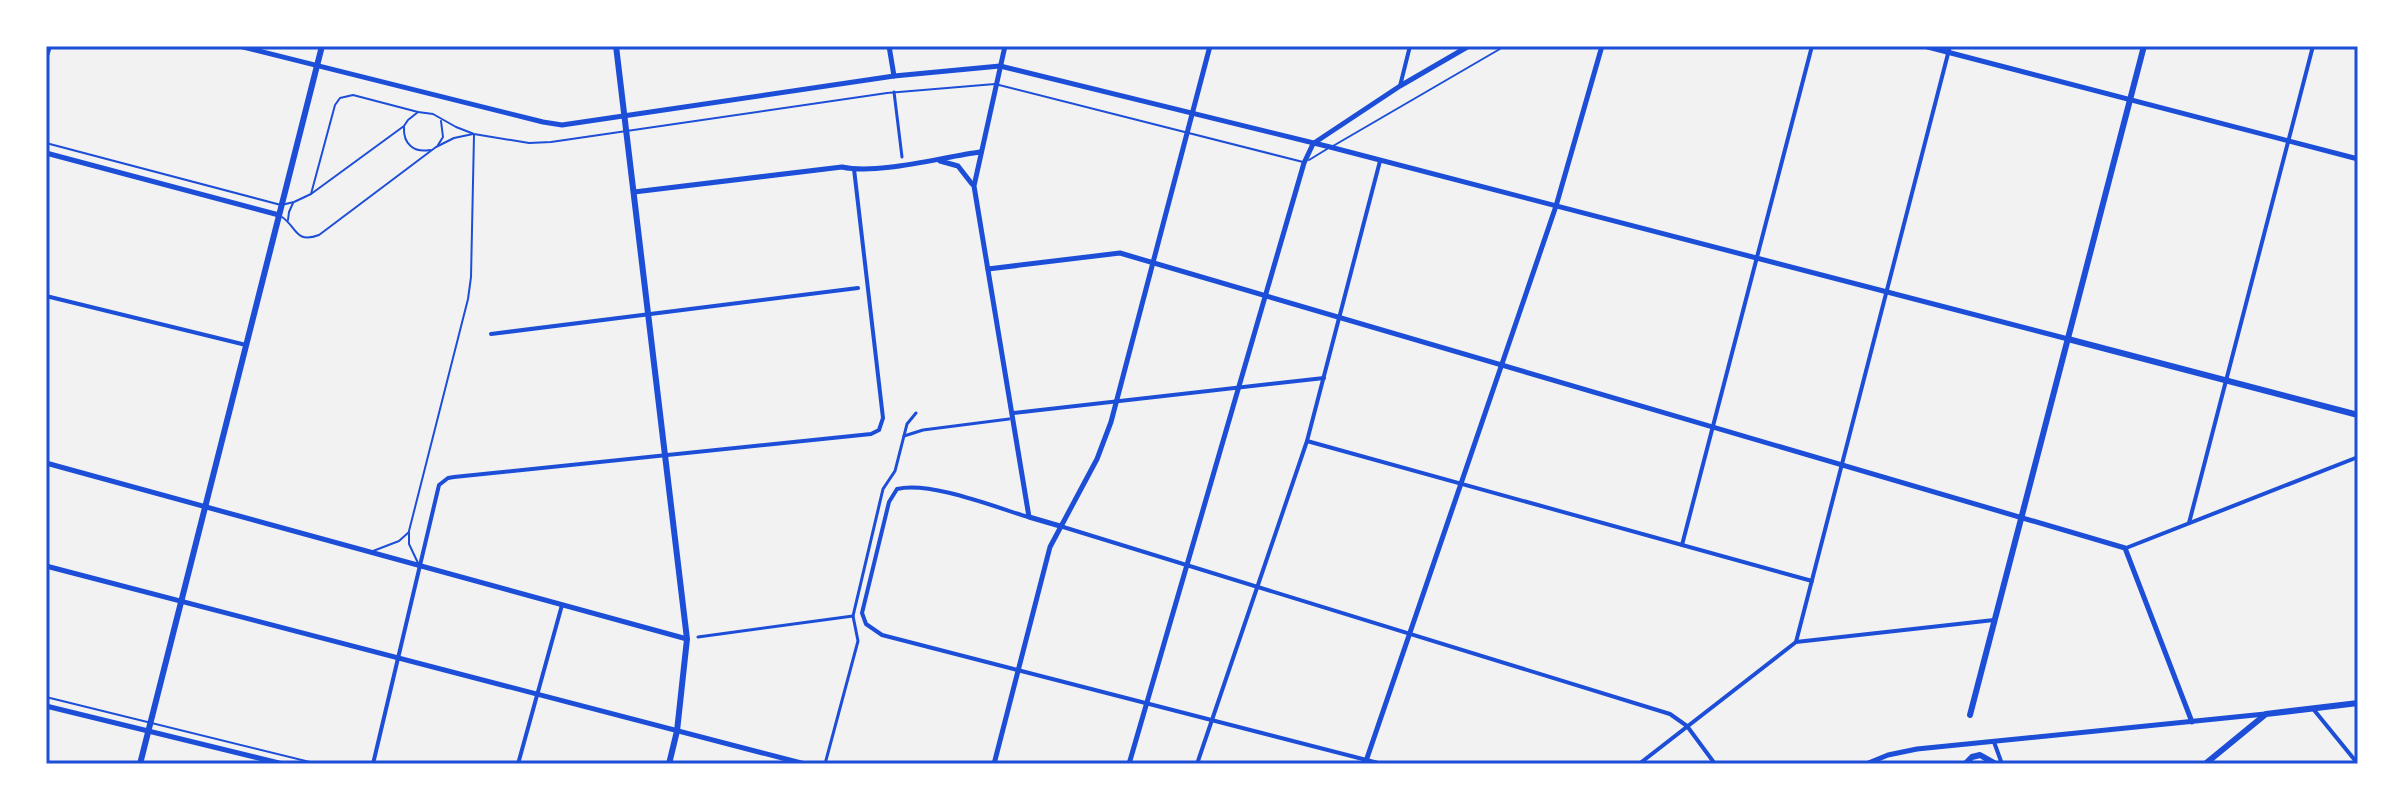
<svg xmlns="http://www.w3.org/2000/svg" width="2404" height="810" font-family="'PT Sans Narrow',sans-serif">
  <rect width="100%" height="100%" fill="#f2f2f2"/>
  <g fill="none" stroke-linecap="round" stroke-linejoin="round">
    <g stroke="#1d4ed8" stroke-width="2">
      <path d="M404,127C403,144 414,153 430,150"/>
      <path d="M46,143L281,205L294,202L311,194L404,126L408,120L418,112"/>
      <path d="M438,145L443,137L441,121"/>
      <path d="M1333,146L1505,46"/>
      <path d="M1309,160L1327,149"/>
      <path d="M311,194L335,105L340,98L353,95L418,112L433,114L456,127L474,134L529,143L551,142L887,93L995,84L1303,162"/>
      <path d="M282,217C297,227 295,244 319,235L436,147L454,138L473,134"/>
      <path d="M288,220L289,212L293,203"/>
      <path d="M373,551L399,541L409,532"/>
      <path d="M418,563L409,544V531L468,299L471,277L474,135"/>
      <path d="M46,697L318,764"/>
    </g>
    <g stroke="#1d4ed8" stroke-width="3">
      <path d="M894,92L902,157"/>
      <path d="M904,436L923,430L1009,419"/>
      <path d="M698,637L853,616"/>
      <path d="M825,764L858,641L853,616L883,489L895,471L907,424L916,413"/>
    </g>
    <g stroke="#1d4ed8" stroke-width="4">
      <path d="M1400,86L1410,46"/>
      <path d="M46,296L246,345"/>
      <path d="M491,334L858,288"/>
      <path d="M1013,413L1324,378"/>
      <path d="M1307,441L1812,581"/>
      <path d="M1028,517C995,507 930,481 897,489L889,502L862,613L866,624L882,635L1382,764"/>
      <path d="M2189,523L2313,46"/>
      <path d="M1060,526L1670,714L1687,726L1715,764"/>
      <path d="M1682,545L1812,46"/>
      <path d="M2126,548L2358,457"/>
      <path d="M1796,642L1950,46"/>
      <path d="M2314,710L2358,764"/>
      <path d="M1994,742L2002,764"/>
      <path d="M373,764L439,485L448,478L454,477L871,434L879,430L883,418L854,169"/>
      <path d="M518,764L562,605"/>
      <path d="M1197,764L1307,441L1380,161"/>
      <path d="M1639,764L1796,642L1994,620"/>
    </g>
    <g stroke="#1d4ed8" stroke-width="5">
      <path d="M239,46L543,122L562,125L894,76L1000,66L1330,147L2068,339"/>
      <path d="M889,46L894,76"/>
      <path d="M1005,46L974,186L1029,517L1060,526"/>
      <path d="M1924,46L2358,159"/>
      <path d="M1314,143L1400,86L1469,46"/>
      <path d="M46,153L279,215"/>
      <path d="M940,161L958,166L972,184"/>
      <path d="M634,192L842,167C878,175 942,157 980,152"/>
      <path d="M988,269L1120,253L2125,548L2192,722"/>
      <path d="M46,463L687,639"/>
      <path d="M46,566L805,764"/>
      <path d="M46,706L283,764"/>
      <path d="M994,764L1050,547L1097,459L1111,422L1210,46"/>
      <path d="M1129,764L1304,163L1313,144"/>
      <path d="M1365,764L1556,206L1602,46"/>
      <path d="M1866,764L1888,755L1917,749L2265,714"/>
    </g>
    <g stroke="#1d4ed8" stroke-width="6">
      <path d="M616,46L687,639L677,731L669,764"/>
      <path d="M2068,339L2358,415"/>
      <path d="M140,764L322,46"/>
    </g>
    <g stroke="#1d4ed8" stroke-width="6">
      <path d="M46,56L49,46"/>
      <path d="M1970,715L2144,46"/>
      <path d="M1965,764L1972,757L1980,755L1996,764"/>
      <path d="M2205,764L2266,714L2358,703"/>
    </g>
  </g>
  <rect width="2404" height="810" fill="none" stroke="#ffffff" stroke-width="96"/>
  <rect x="48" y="48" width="2308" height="714" fill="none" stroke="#1d4ed8" stroke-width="3"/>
</svg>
